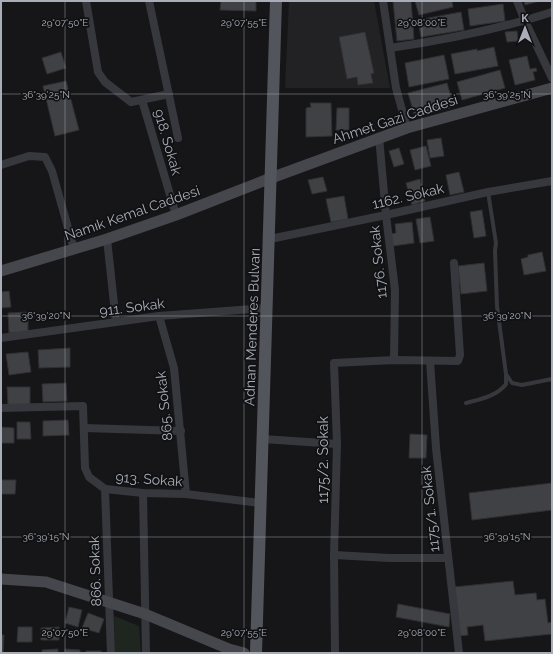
<svg xmlns="http://www.w3.org/2000/svg" width="553" height="654" font-family="Raleway,sans-serif">
  <rect width="100%" height="100%" fill="#161618"/>
  <path fill="#222225" d="M289,1H374L390,88H285Z"/>
  <path fill="#1e261f" d="M114,616L139,626L141,653H115Z"/>
  <g fill="#404145" stroke="#303034">
    <path d="M221,1H256V11L220,10Z"/>
    <path d="M393,1H411L414,39L397,41Z"/>
    <path d="M415,1H452L453,7L419,15Z"/>
    <path d="M524,1H540L525,5Z"/>
    <path d="M503,4L505,21L470,26L468,9Z"/>
    <path d="M461,12L464,30L421,37L418,20Z"/>
    <path d="M517,31L518,41L507,42L505,32Z"/>
    <path d="M365,32L374,73L371,74L373,83L358,85L357,77L347,79L339,37Z"/>
    <path d="M494,47L498,66L455,74L451,54L477,49V51Z"/>
    <path d="M61,52L66,68L47,74L42,58Z"/>
    <path d="M444,55L449,79L409,87L405,63Z"/>
    <path d="M527,56L530,69L536,68L537,71L533,72L535,80L515,85L509,60Z"/>
    <path d="M500,70L505,88L462,100L457,82Z"/>
    <path d="M66,81L79,130L55,136L43,86Z"/>
    <path d="M447,83L451,97L448,98L450,108L415,117L408,93Z"/>
    <path d="M310,103H331L332,136L306,137V108L311,107Z"/>
    <path d="M337,108H349V130H336Z"/>
    <path d="M441,138L444,156L430,158L427,140Z"/>
    <path d="M426,146L431,166L415,170L410,150Z"/>
    <path d="M399,148L404,164L394,167L389,151Z"/>
    <path d="M459,172L464,192L450,195L446,175Z"/>
    <path d="M323,177L327,191L312,194L308,180Z"/>
    <path d="M420,179L425,201L412,205L406,183Z"/>
    <path d="M344,196L348,219L331,222L326,199Z"/>
    <path d="M482,210L486,236L474,238L470,212Z"/>
    <path d="M430,217L434,241L420,243L416,219Z"/>
    <path d="M412,222L414,243L393,246L391,234L396,233L395,224Z"/>
    <path d="M542,252L546,271L524,275L521,259L528,257V255Z"/>
    <path d="M484,263L487,291L461,294L458,266Z"/>
    <path d="M9,291L11,307L1,308V292Z"/>
    <path d="M28,312V332L9,333L8,313Z"/>
    <path d="M70,348V367L39,368L38,350Z"/>
    <path d="M28,352L31,372L9,375L6,354Z"/>
    <path d="M66,383L67,401L43,402L42,384Z"/>
    <path d="M7,387H30V405H8Z"/>
    <path d="M68,420L69,435L43,436V421Z"/>
    <path d="M17,422H30L31,439H17Z"/>
    <path d="M1,427L14,428V443H1Z"/>
    <path d="M410,434L427,435L426,458H409Z"/>
    <path d="M1,480H16L15,494H1Z"/>
    <path d="M552,483V510L472,520L469,493Z"/>
    <path d="M513,581L515,595L536,593L537,600L545,599L548,623L552,622V634L485,641L483,625L467,627L468,635L459,636L454,587Z"/>
    <path d="M398,604L450,614L449,627L396,617Z"/>
    <path d="M69,607L82,610L78,627L65,623Z"/>
    <path d="M88,613L104,619L99,633L82,628Z"/>
    <path d="M18,627H32V642H17Z"/>
    <path d="M59,627V640H41V628Z"/>
    <path d="M1,635H4L3,653H1Z"/>
    <path d="M58,649V653H42V650Z"/>
    <path d="M65,649L80,650V653H65Z"/>
    <rect x="86" y="651" width="15" height="2"/>
  </g>
  <g fill="none" stroke-linecap="round" stroke-linejoin="round">
    <g stroke="#37383d" stroke-width="4">
      <path d="M488,192L496,243L495,251L497,306L506,374L512,383L522,385L552,379"/>
      <path d="M466,403C481,399 497,396 506,384V375"/>
    </g>
    <g stroke="#37383d" stroke-width="8">
      <path d="M86,1L98,72L105,82L131,102L169,94"/>
      <path d="M149,1L178,138"/>
      <path d="M383,1L396,88L407,128"/>
      <path d="M517,1L525,21L552,78"/>
      <path d="M390,48C444,40 500,29 552,12"/>
      <path d="M142,100L176,215"/>
      <path d="M379,137L386,215L395,290L394,360"/>
      <path d="M1,165L29,156L45,157L52,171L74,249"/>
      <path d="M107,239L116,322"/>
      <path d="M270,239L386,215L488,192L552,181"/>
      <path d="M159,316L174,368L186,494"/>
      <path d="M1,338L159,316L267,308"/>
      <path d="M430,361L436,448L459,653"/>
      <path d="M1,408L83,406L85,468L89,477L105,489L143,493L186,494L260,503"/>
      <path d="M84,428L181,431"/>
      <path d="M263,439L337,444"/>
      <path d="M105,489L111,653"/>
      <path d="M143,493L146,653"/>
      <path d="M334,555L389,558H448"/>
      <path d="M335,653L334,555L337,444L334,363L394,360L458,361L460,355L454,263"/>
    </g>
    <g stroke="#45474d" stroke-width="11">
      <path d="M1,271L107,239L176,215L271,178L407,128L552,88"/>
      <path d="M1,579L46,582L145,614L229,649L244,653"/>
    </g>
    <path stroke="#53555c" stroke-width="12" d="M256,653L276,1"/>
  </g>
  <path fill="none" stroke="#a8adb8" stroke-width="1" stroke-opacity="0.45" d="M65,1V653M244,1V653M422,1V653M1,94H552M1,316H552M1,537H552"/>
  <g text-anchor="middle" dominant-baseline="central" stroke-width="3.5" stroke-linejoin="round" paint-order="stroke">
    <g font-size="14" fill="#a8adb8" stroke="#111113">
      <text transform="translate(395 119) rotate(-18)">Ahmet Gazi Caddesi</text>
      <text transform="translate(168 142) rotate(74)">918. Sokak</text>
      <text transform="translate(408 196) rotate(-13)">1162. Sokak</text>
      <text transform="translate(132 213) rotate(-19)">Namık Kemal Caddesi</text>
      <text transform="translate(378 262) rotate(-96)">1176. Sokak</text>
      <text transform="translate(132 307) rotate(-7)">911. Sokak</text>
      <text transform="translate(252 327) rotate(-88)">Adnan Menderes Bulvarı</text>
      <text transform="translate(164 406) rotate(-96)">865. Sokak</text>
      <text transform="translate(323 460) rotate(-90)">1175/2. Sokak</text>
      <text transform="translate(149 479) rotate(4)">913. Sokak</text>
      <text transform="translate(430 509) rotate(-96)">1175/1. Sokak</text>
      <text transform="translate(95 571) rotate(-92)">866. Sokak</text>
    </g>
  </g>
  <g font-size="10" text-anchor="middle" fill="#a8adb8" stroke="#111113" stroke-width="3.5" stroke-linejoin="round" paint-order="stroke">
    <text x="65" y="26">29°07'50"E</text>
    <text x="244" y="26">29°07'55"E</text>
    <text x="422" y="26">29°08'00"E</text>
    <text x="46" y="98">36°39'25"N</text>
    <text x="507" y="98">36°39'25"N</text>
    <text x="46" y="319">36°39'20"N</text>
    <text x="507" y="319">36°39'20"N</text>
    <text x="46" y="540">36°39'15"N</text>
    <text x="507" y="540">36°39'15"N</text>
    <text x="65" y="636">29°07'50"E</text>
    <text x="244" y="636">29°07'55"E</text>
    <text x="422" y="636">29°08'00"E</text>
  </g>
  <rect width="553" height="654" fill="none" stroke="#a8adb8" stroke-width="4"/>
  <g transform="translate(525 28)" stroke="#111113" stroke-width="3" paint-order="stroke">
  <path d="M0-3L7 15L0 10L-7 15Z" fill="#a8adb8"/>
  <text y="-6" font-size="11" font-weight="bold" text-anchor="middle" fill="#a8adb8">K</text>
  </g>
</svg>
